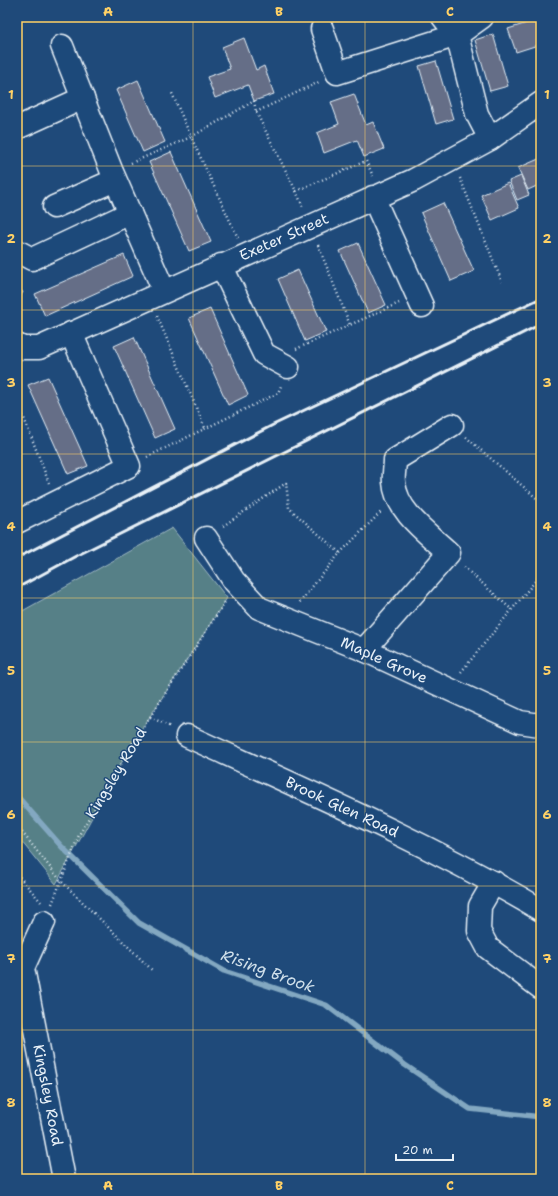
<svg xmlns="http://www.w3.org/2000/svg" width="558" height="1196" font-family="'Shantell Sans',sans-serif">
  <rect width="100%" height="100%" fill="#1f4a7a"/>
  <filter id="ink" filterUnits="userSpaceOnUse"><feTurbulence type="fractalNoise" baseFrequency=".025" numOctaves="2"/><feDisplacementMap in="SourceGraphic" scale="8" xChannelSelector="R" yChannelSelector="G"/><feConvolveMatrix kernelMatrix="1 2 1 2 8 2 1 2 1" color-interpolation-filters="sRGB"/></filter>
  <g filter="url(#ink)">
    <path fill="#568087" stroke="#9fb8c0" d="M172,528L227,598L130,747L56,884L17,836V614Z"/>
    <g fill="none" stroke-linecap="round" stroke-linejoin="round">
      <path stroke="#83a8c1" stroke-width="5.5" d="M17,796L62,847L139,923L224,971L326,1005L405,1065L470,1109L541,1117"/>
    </g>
    <g fill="#656e87" stroke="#e8f1f8">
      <path d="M540,19L541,44L516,52L508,29Z"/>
      <path d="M493,34L508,86L490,91L475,40Z"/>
      <path d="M244,38L256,70L264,66L274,94L254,101L248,85L215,98L207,77L230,69L222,47Z"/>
      <path d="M436,61L453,119L436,124L419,66Z"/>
      <path d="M138,80L165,142L143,152L116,90Z"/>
      <path d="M354,94L366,125L373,122L384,149L364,157L357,140L324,153L317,133L339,124L331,102Z"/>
      <path d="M171,152L211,242L189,251L149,162Z"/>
      <path d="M541,158V184L528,190L518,168Z"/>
      <path d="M521,176L529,195L517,200L509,181Z"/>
      <path d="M508,183L519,208L492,220L481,195Z"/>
      <path d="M443,203L474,271L451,281L421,213Z"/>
      <path d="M358,243L386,305L368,313L340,251Z"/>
      <path d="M124,255L133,276L45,316L35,294Z"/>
      <path d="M298,270L326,332L305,341L278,279Z"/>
      <path d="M17,289L23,292L17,302Z"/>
      <path d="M210,309L248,395L228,405L189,318Z"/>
      <path d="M134,337L175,429L155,438L114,346Z"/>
      <path d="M48,377L88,466L68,474L28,385Z"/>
    </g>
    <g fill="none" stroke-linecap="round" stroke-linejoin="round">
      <defs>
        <g id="minor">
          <path d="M443,17L457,35L477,114L490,139"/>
          <path d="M322,29L337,73L457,35L482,17"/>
          <path d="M62,46L112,172L164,291"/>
          <path d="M17,128L83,98"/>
          <path d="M373,197L422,306"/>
          <path d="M54,207L115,180"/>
          <path d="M17,251L32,259L130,213"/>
          <path d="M221,265L264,354L288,367"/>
          <path d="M17,345L23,348H39L414,180L490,139L541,103"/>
          <path d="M17,522L129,466L71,333"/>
          <path d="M206,538L234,581L259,608L364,650L520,722L540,725L541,723"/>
          <path d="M364,650L449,553C429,534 396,512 394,482C393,475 395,468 395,460L452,425"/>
          <path d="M187,736C307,791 428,843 541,910"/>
          <path d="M494,882L480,906L479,931L488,948L541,988"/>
          <path d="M44,922L23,968L64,1179"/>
        </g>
      </defs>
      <use href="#minor" stroke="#e8f1f8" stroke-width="25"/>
      <g stroke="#e8f1f8" stroke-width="2.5" stroke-dasharray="1 3" stroke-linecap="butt">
        <path d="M256,112L319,82"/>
        <path d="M131,163L191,137L171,91"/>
        <path d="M460,178L502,282"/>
        <path d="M296,191L303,207"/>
        <path d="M238,238L191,137L254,101L256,112L296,191L366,161L373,176"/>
        <path d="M318,245L350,325"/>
        <path d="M157,316L205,428"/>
        <path d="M296,349L399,303"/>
        <path d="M17,400L49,483"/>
        <path d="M466,437L541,502"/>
        <path d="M147,457L278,393L281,386"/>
        <path d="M223,526L286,483L289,508L340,553L299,603"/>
        <path d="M340,553L382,511"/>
        <path d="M464,567L511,609"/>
        <path d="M461,672L541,574"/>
        <path d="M150,717L225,602"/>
        <path d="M17,826L61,881L152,970"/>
        <path d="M17,874L41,902"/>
        <path d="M52,904L79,835L130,747L150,717L171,727"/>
      </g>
      <use href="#minor" stroke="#1f4a7a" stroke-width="22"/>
      <g stroke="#e8f1f8" stroke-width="3">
        <path d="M17,558L273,425L541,298"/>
        <path d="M17,588L76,556L541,324"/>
      </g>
    </g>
  </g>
  <path fill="none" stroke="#ffd166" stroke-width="1" stroke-opacity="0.55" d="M193,17V1179M365,17V1179M17,166H541M17,310H541M17,454H541M17,598H541M17,742H541M17,886H541M17,1030H541"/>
  <g text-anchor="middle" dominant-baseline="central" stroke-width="3" stroke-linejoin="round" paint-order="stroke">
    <g font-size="15" fill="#e8f1f8" stroke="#1f4a7a">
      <text transform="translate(284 237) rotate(-24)">Exeter Street</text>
      <text transform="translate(384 660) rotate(24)">Maple Grove</text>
      <text transform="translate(116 773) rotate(-59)">Kingsley Road</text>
      <text transform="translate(342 807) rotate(25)">Brook Glen Road</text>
      <text transform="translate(48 1095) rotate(79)">Kingsley Road</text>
    </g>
    <g font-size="16" font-style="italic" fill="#cfdfea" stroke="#1f4a7a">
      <text transform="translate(268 971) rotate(20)">Rising Brook</text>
    </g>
  </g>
  <rect width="558" height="1196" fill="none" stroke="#1f4a7a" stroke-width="44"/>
  <path d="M396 1154v6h57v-6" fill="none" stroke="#e8f1f8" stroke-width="2"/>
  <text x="402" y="1154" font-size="12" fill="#e8f1f8" stroke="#1f4a7a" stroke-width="3" paint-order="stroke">20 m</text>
  <rect x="22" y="22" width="514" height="1152" fill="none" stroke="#ffd166" stroke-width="1.5"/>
  <g font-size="13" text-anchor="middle" font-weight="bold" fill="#ffd166">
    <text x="108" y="16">A</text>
    <text x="279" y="16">B</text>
    <text x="450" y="16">C</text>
    <text x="11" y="99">1</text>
    <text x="547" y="99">1</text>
    <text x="11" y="243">2</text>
    <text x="547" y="243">2</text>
    <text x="11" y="387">3</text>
    <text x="547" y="387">3</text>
    <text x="11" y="531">4</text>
    <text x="547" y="531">4</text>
    <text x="11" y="675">5</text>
    <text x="547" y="675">5</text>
    <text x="11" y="819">6</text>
    <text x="547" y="819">6</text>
    <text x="11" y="963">7</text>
    <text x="547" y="963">7</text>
    <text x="11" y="1107">8</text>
    <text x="547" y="1107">8</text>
    <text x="108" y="1190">A</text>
    <text x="279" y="1190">B</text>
    <text x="450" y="1190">C</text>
  </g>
</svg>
